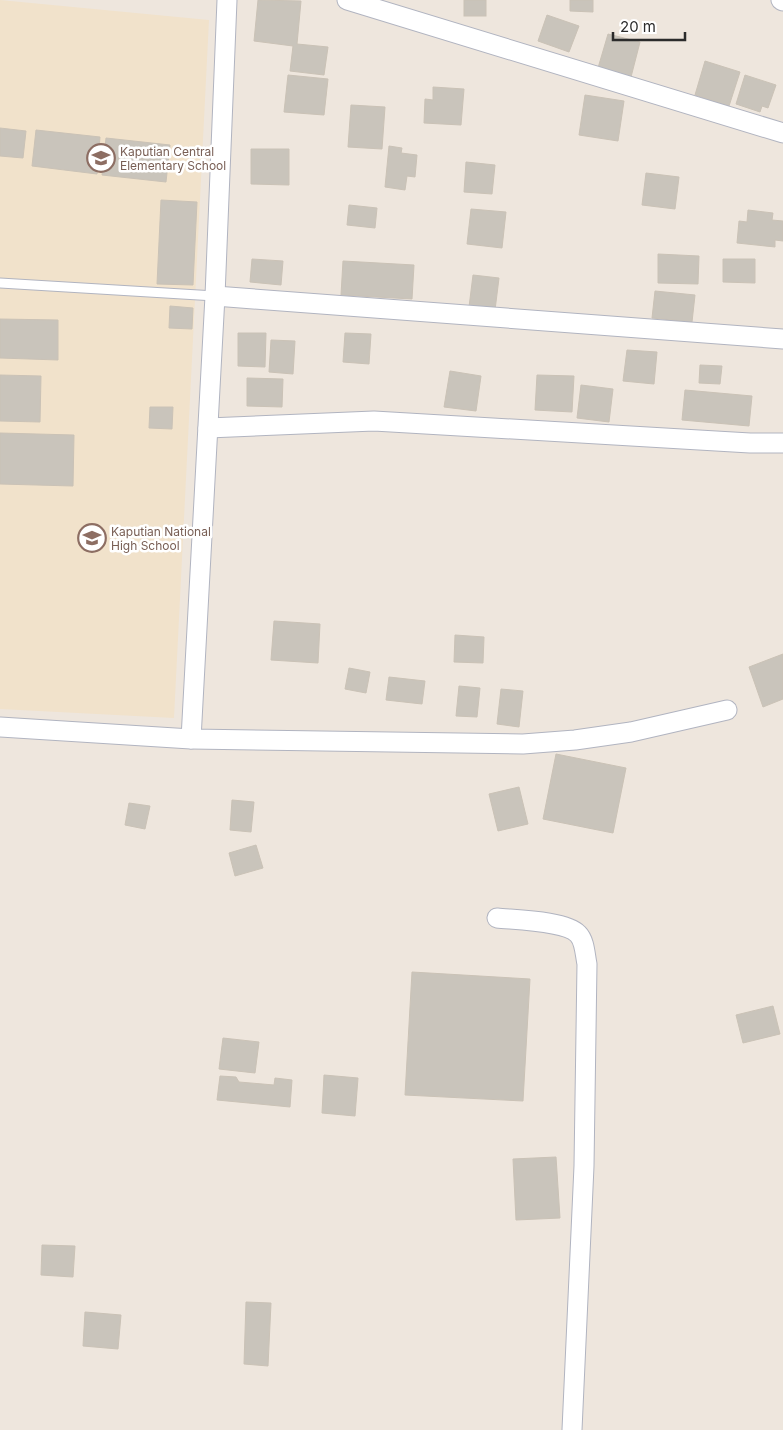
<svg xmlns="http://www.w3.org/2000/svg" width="783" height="1430" font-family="Inter,sans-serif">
  <rect width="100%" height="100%" fill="#eee6dd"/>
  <path fill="#f1e2cb" d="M0,0L209,20L174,718L0,709Z"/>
  <g fill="#c9c4bb" stroke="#cac2b6">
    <path d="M258,0L301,1L297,44L328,47L324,75L290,71L293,46L254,41Z"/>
    <rect x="464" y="0" width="22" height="16"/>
    <path d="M570,0H593V12L570,11Z"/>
    <path d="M547,15L579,26L569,52L538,41Z"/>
    <path d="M608,34L640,42L631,77L598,68Z"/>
    <path d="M705,61L740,72L729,106L695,95Z"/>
    <path d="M288,75L328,79L324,115L284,112Z"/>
    <path d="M745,75L776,85L768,108L762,106L760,112L736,104Z"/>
    <path d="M433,87L464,89L461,125L424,123L425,99L433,100Z"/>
    <path d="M585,95L624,101L618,141L579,135Z"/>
    <path d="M351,105L385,107L382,149L348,147Z"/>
    <path d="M0,128L26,131L23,158L0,156Z"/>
    <path d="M36,130L100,137L97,174L32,166Z"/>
    <path d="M106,138L170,145L166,182L102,175Z"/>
    <path d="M389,146L402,148L401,153L417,155L415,177L407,176L405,190L385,187Z"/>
    <path d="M251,149H289V185L251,184Z"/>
    <path d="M466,162L495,165L492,194L464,192Z"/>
    <path d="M646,173L679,177L675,209L642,205Z"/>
    <path d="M161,200L197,202L193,285L157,284Z"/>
    <path d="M349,205L377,208L375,228L347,225Z"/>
    <path d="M471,209L506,212L502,248L467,244Z"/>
    <path d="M748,210L773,213L772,220L783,221V241L775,240V247L737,243L739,221L747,222Z"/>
    <path d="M658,254L699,256L698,284L658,283Z"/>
    <path d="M252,259L283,261L281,285L250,282Z"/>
    <path d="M723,259H755V283L723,282Z"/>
    <path d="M343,261L414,265L412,299L341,295Z"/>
    <path d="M473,275L499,278L495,310L469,307Z"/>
    <path d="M655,291L695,295L692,322L652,318Z"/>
    <path d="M170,306L193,308L192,329L169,328Z"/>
    <path d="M0,319L58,320V360L0,358Z"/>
    <path d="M238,333H266L265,367L238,366Z"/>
    <path d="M345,333L371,334L369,364L343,362Z"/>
    <path d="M271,340L295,341L293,374L269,372Z"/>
    <path d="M627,350L657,352L654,384L623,381Z"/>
    <path d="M700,365L722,366L720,384L699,383Z"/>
    <path d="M450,371L481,376L476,411L444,407Z"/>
    <path d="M0,375L41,376L40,422L0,421Z"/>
    <path d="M537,375L574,376L572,412L535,410Z"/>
    <path d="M247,378L283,379L282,407L247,406Z"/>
    <path d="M581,385L613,389L609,422L577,418Z"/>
    <path d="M685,390L752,396L749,426L682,420Z"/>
    <path d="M150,407H173L172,429L149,428Z"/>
    <path d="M0,433L74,435L73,486L0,484Z"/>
    <path d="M274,621L320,624L318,663L271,660Z"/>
    <path d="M455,635L484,637L483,663L454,662Z"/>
    <path d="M783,654V699L763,707L749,667Z"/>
    <path d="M349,668L370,672L366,693L345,689Z"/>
    <path d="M389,677L425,681L422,704L386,700Z"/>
    <path d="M459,686L480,688L477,717L456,716Z"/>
    <path d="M501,689L523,691L519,727L497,724Z"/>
    <path d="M556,754L626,768L613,833L543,819Z"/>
    <path d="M519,787L528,824L498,831L489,794Z"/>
    <path d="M232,800L254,802L251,832L230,830Z"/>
    <path d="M129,803L150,806L145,829L125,825Z"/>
    <path d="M256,845L263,868L235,876L229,853Z"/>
    <path d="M412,972L530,979L523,1101L405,1095Z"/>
    <path d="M773,1006L780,1034L743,1043L736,1015Z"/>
    <path d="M223,1038L259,1042L255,1073L219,1069Z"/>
    <path d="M324,1075L358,1078L355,1116L322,1113Z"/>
    <path d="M220,1076L236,1077L239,1082L274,1085L275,1078L292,1080L290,1107L217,1100Z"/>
    <path d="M556,1157L560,1218L516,1220L513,1159Z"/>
    <path d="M42,1245L75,1246L73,1277L41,1275Z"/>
    <path d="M246,1302L271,1303L268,1366L244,1364Z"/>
    <path d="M85,1312L121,1315L118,1349L83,1346Z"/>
  </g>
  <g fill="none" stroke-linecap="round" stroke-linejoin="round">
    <defs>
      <path id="service" d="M0,283L215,296"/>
      <g id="minor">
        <path d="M347,0L783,133"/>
        <path d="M781,0L783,1"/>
        <path d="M215,296L783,339"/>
        <path d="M208,428L374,421L750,443H783"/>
        <path d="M0,727L191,739L523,744L575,740L631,732L727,710"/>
        <path d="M191,739L215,296L227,0"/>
        <path d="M497,918C516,920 566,921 578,934C585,941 585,955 587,964L584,1166L572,1430"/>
      </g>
    </defs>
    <use href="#service" stroke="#b1b4c0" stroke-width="11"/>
    <use href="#minor" stroke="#b1b4c0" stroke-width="21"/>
    <use href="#service" stroke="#fff" stroke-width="9"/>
    <use href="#minor" stroke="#fff" stroke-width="19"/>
  </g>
  <defs>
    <symbol id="school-ring" viewBox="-11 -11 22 22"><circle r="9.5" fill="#fff" stroke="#8d6e63" stroke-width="1.5"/><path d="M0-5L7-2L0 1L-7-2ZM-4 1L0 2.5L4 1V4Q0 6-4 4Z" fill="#8d6e63"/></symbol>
  </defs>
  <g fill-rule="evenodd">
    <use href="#school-ring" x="85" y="142" width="32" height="32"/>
    <use href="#school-ring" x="76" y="522" width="32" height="32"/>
  </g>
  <g text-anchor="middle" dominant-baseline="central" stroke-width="5" stroke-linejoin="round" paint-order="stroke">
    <g font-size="12" fill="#785e54" stroke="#fff" text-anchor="start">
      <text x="120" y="151">Kaputian Central<tspan x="120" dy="14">Elementary School</tspan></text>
      <text x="111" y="531">Kaputian National<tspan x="111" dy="14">High School</tspan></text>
    </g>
  </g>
  <path d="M613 32v8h72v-8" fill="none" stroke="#2b2b2b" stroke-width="2.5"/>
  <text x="620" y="32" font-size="15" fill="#2b2b2b" stroke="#ffffff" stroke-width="4" paint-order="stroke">20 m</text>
</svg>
